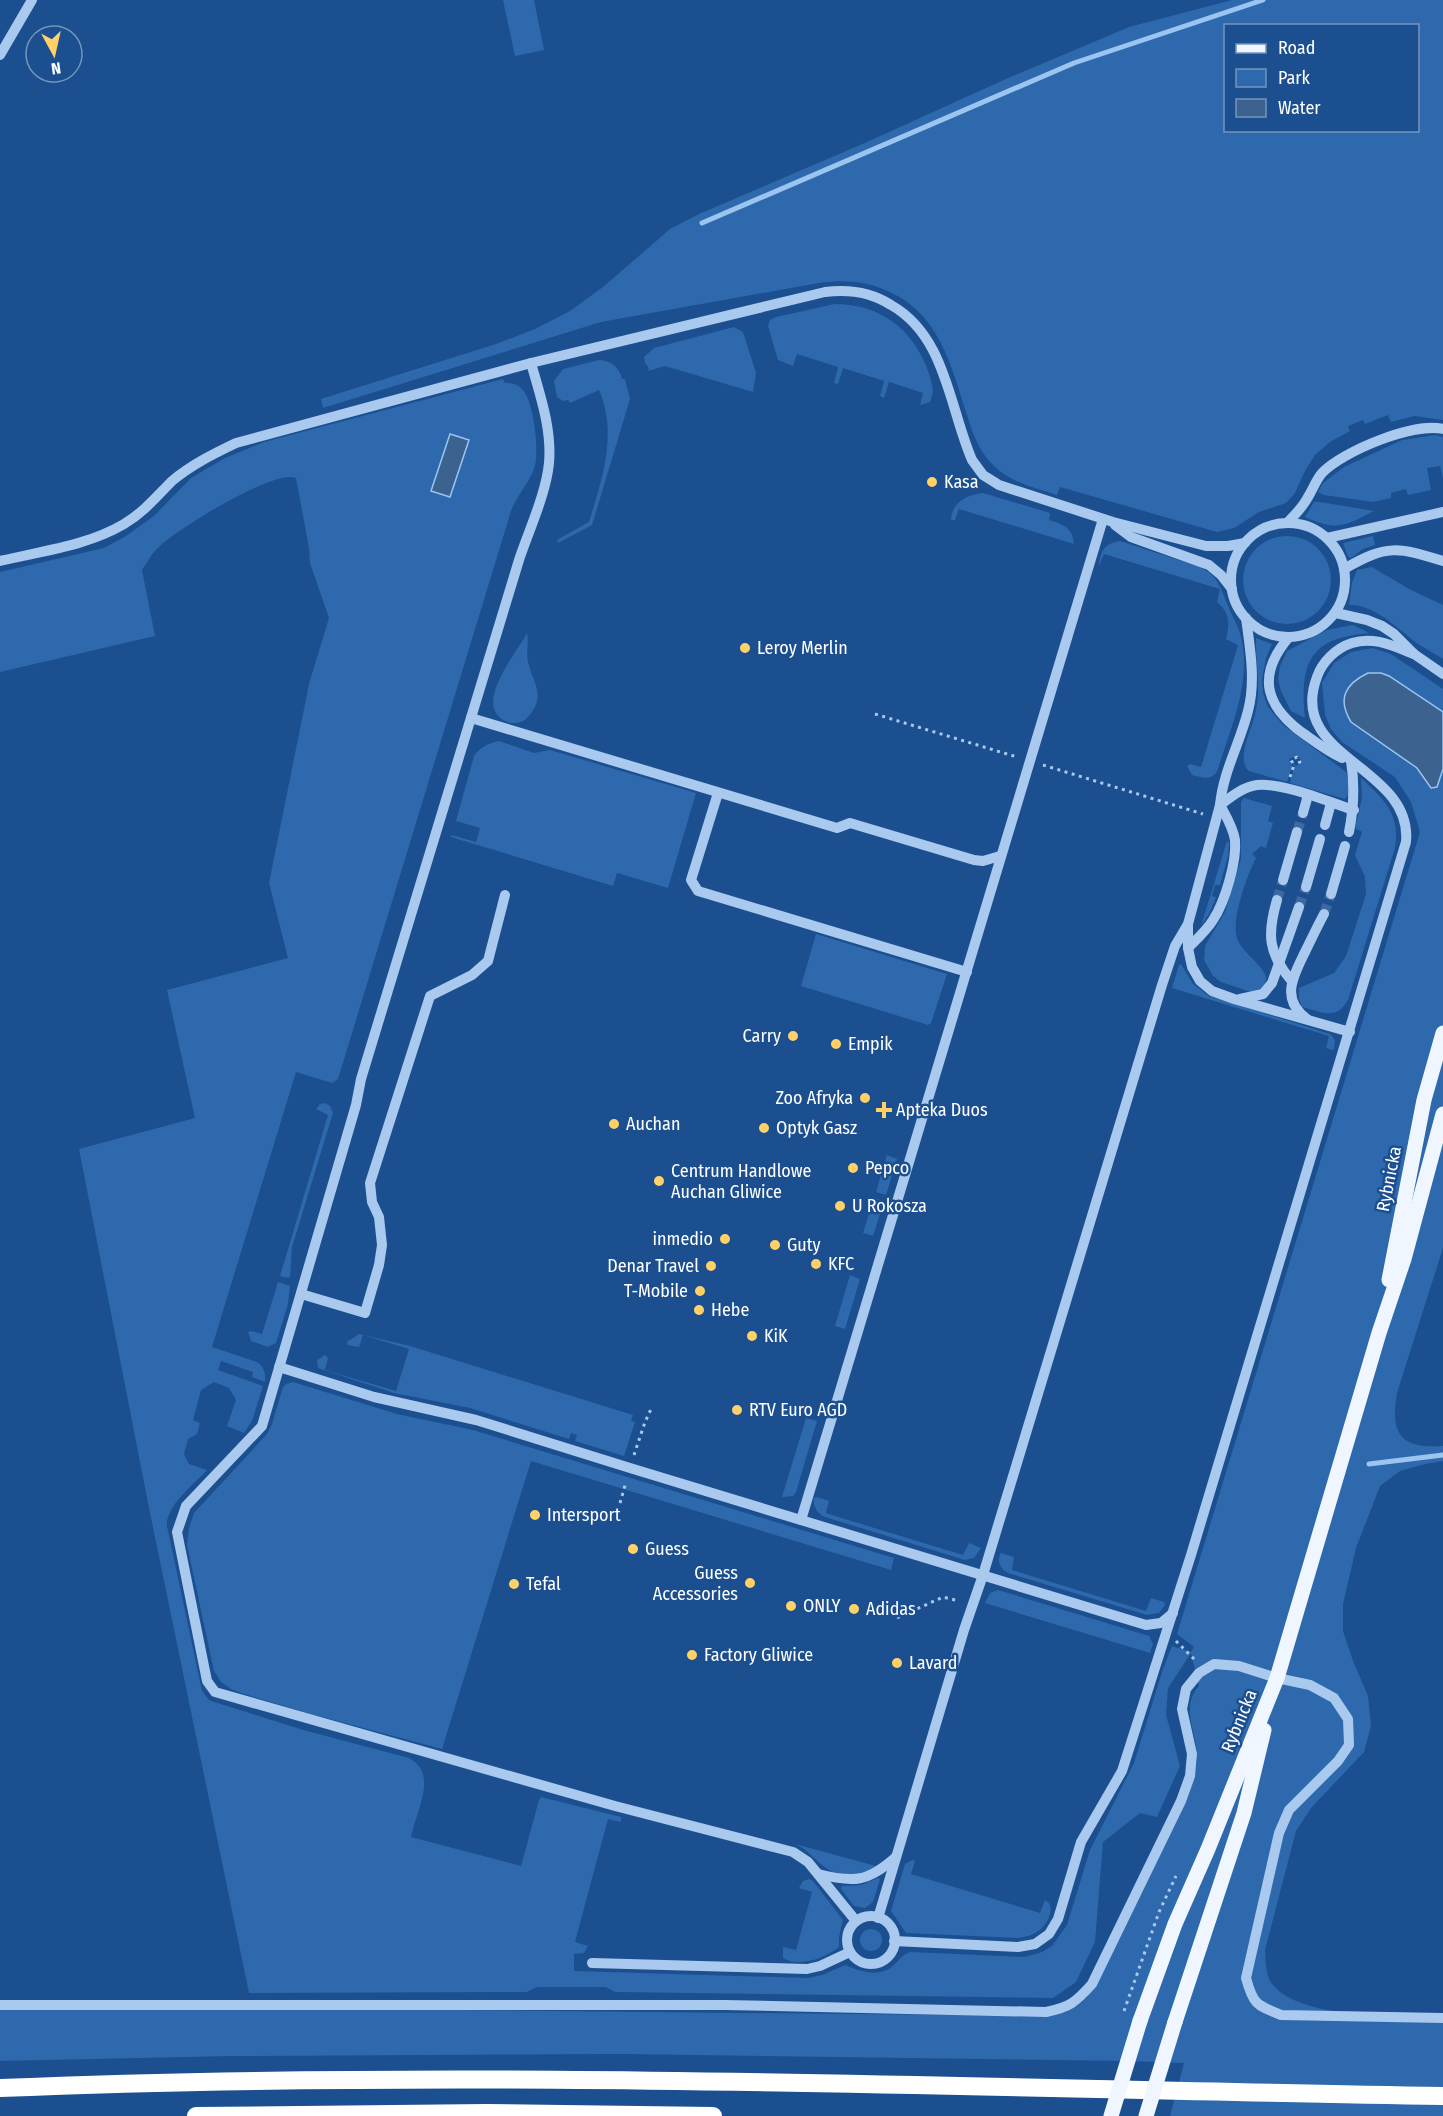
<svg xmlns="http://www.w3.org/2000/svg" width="1443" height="2116" font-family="'Fira Sans Condensed',sans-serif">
  <rect width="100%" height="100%" fill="#1b4f8f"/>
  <g fill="#2e69ad" fill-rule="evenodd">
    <path d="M503,0H534L544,50L515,56Z"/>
    <path d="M1232,0H1443V420L1414,416L1391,422L1388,415L1365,424L1363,420L1348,426L1350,431L1330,442L1315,455L1305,471L1295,493L1286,503L1259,512L1234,528L1217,532L1210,530L1060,487L1057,495C1036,488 1012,483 995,467C980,453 973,435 967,415C952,369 941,318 894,294C869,281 846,279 819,283L601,322L323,408L321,399L496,344L535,329L570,311L603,287L670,229L699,214L867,142L1008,78L1129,27ZM1226,26H1418V130H1226Z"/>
    <path d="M835,304C880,304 913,329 928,371C932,383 935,390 930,402L920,405L923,393L889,382L884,398L880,396L884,381L843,368L838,384L834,383L838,367L797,354L793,366L778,360L768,326L770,320L776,317Z"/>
    <path d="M734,327L743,332L756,373L753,392L665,366L648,371L649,368L645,363L644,357L654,348Z"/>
    <path d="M599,360C612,361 619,367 622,379H625L630,399L592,525L558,543L557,540L589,522C602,479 618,434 599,390L570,403L568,400L563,401L557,397L554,381L563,369Z"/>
    <path d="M503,379L505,383C511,383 517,384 522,389C534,401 539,449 535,466C530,482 517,495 511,511L338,1079L332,1083L296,1072L212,1347L257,1362C264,1367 266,1373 265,1382L252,1377L253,1372L221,1361L218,1370L263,1386L252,1421L244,1433L227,1426L236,1400L229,1388L214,1382L201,1390L193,1420L200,1423L197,1434L188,1439L184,1454L189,1464L207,1470C194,1484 165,1507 167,1526L202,1691L209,1700L214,1702L307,1731L409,1758C439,1774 416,1811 411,1837L521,1866L539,1800L541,1797L621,1817V1822L608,1819L575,1942L588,1946L584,1953L574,1954V1971L808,1978L822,1975L845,1965C862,1972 881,1979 896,1963C901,1958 903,1954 911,1952L1025,1957L1042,1952L1052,1946L1067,1925L1090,1850L1134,1763L1163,1669L1172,1646L1191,1652L1194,1647L1177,1634L1420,832L1411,802L1395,777L1342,742L1331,729L1325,715L1322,683L1334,663L1351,652L1373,648L1391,654L1443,689V1248L1397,1393C1390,1433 1400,1449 1443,1446V1461L1425,1464L1400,1471L1380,1486L1356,1548L1343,1604V1631L1353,1661L1368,1696L1371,1726L1364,1752L1311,1808L1296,1831L1265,1950C1266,1961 1265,1976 1273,1985C1300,2019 1402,2017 1443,2018V2116H1170L1184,2063L1127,2061L623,2054L232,2056L0,2061V2005H65L247,2010L360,2009L1045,2016C1069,2012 1081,2009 1094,1986L1184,1805C1190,1789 1196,1776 1197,1759C1198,1734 1179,1708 1199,1686L1191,1653L1168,1688L1166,1715L1180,1766L1157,1817L1140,1813L1103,1842L1095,1942L1076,1982L1053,1998L615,1992L606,1987H537L527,1992L249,1993L149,1508L79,1149L195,1118L167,990L288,958L269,883L309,684L329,618L310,563L309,548L296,478C274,469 175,530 158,548C151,554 147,563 142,570L155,636L0,672V572L104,548L126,536L154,516L191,478L225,458L264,442Z"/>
    <path d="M1435,435L1443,437V479L1440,466L1427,468L1431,490L1408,495L1406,489L1391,493V498L1373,502L1324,495L1318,492L1323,483L1344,467L1402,440Z"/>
    <path d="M983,493L1050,513L1049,520C1063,524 1073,528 1074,544L959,509L955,520H951C951,503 968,494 983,493Z"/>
    <path d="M1314,502H1320L1374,511C1343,527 1337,531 1305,517Z"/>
    <circle cx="1287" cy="580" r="44"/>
    <path d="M1373,536L1375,545L1363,549L1351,558L1348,557L1343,543Z"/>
    <path d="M1120,541L1200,567C1217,575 1220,586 1227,603C1231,614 1238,625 1241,637C1252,681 1231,727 1218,769C1213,781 1203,778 1192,775L1187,766L1190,764L1201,767L1238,645L1226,639C1230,624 1230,613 1217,602L1220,589L1104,554L1099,566C1100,551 1105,543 1120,541Z"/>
    <path d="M1372,567L1409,589L1443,605V659C1435,654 1426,649 1418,644C1399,630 1375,604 1349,605L1352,583L1357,570Z"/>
    <path d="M1353,625L1369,633C1354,635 1335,637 1323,646C1300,662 1303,694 1305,718L1291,711L1281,691L1278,679L1280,666L1287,651L1327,630Z"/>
    <path d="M527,633C529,641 526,652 528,662C534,686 548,697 525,720C518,724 510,724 503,720C474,702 517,653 527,633Z"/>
    <path d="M1256,638L1272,644L1266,658L1262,679L1263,693L1268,707L1283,725L1346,772L1351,791L1345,799L1290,783L1294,767L1302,763L1298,755L1289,759L1292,766L1287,782L1249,771C1235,760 1252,729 1255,714C1262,689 1255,663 1256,638Z"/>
    <path d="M499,741L534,753L550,750L696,793L668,888L617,873L613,886L451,837V835L476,842L480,828L456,821L474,756C480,747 489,743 499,741Z"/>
    <path d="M1361,778C1384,799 1401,815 1395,848L1348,1000C1336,1021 1322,1012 1302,1007L1299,999V988L1334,973L1346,956L1366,894L1365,877L1355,855L1362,832L1355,828L1362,798Z"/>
    <path d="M1244,798L1272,806L1268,821L1273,823L1266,848L1261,846L1252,854L1256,858C1247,876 1231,919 1237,938C1241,952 1267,968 1266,979C1266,983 1262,987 1260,991L1251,992L1221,982L1213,976L1204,960L1205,946L1225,912L1241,859V802Z"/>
    <path d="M1227,841L1229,843L1228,856L1220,885H1215L1212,896L1216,897L1210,912L1201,926Z"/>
    <path d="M816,934L947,974L931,1023L928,1025L801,986Z"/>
    <path d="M1181,964L1193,984L1209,996L1330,1034L1335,1040L1334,1049L1332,1050L1326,1048L1329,1036L1172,988L1179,965Z"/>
    <path d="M326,1103L330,1106L333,1113L292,1247L290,1277L288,1278L280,1276L328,1115L316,1109L320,1104Z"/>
    <path d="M887,1155L897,1159L886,1195L876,1192Z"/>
    <path d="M874,1198L884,1201L873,1236L863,1233Z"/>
    <path d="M850,1275L860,1279L845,1329L835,1326Z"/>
    <path d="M278,1282L290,1286L288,1304L276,1343L268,1347L251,1341L248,1332L251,1331L262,1334Z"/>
    <path d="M359,1334L410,1346L633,1415L631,1421L635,1422L624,1456L575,1441L577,1435L571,1433L569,1439L470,1408L394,1393L318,1368L317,1360L325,1355L328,1358L325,1370L396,1391L409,1349L363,1335L359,1347L348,1345L347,1342Z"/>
    <path d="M293,1382L397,1414L473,1430L894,1558L891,1570L531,1461L442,1749L311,1714L244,1694L231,1689L221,1682L214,1671L187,1545L189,1528L194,1513L267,1434L272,1424L283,1387L286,1384Z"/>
    <path d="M806,1418L817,1421L796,1492L793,1496L782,1497Z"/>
    <path d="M817,1497L829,1501L826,1513L835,1516L963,1555L969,1543L981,1548L974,1558L965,1560L825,1517C817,1513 813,1507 814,1498Z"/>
    <path d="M1001,1553L1014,1557L1012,1570L1146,1611L1151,1598L1164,1602L1165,1605L1159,1613L1147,1615L1008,1573C1000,1569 996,1560 1001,1553Z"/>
    <path d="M998,1590L1149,1636L1153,1644L1150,1653L985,1603L990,1593Z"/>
    <path d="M795,1844L876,1866C859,1876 838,1879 822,1865C812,1857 807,1849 795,1844Z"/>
    <path d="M912,1860L915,1861L911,1874L1040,1913L1045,1900C1056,1905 1049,1922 1041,1929C1034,1935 1026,1937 1018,1938L906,1933L891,1911L905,1864Z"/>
    <path d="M878,1878L880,1879L873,1902L865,1908L854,1906L841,1889L842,1886L861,1885Z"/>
    <path d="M809,1879L813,1881L843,1920L839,1937V1947C825,1958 799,1968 783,1958V1947L796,1950L812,1892L799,1888L803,1881Z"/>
    <circle cx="871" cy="1940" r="11"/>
  </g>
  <g fill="#3c6290" stroke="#9cc4f0" stroke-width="1.5">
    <path d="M450,434L469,440L450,497L431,491Z"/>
    <path d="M1368,673H1381L1389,676L1443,712V769L1437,787L1431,788L1417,768L1351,722C1337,699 1345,684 1368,673Z"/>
  </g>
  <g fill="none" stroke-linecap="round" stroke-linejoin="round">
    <g stroke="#9cc4f0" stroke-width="5">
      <path d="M702,223L1074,63L1263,0"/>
      <path d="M1369,1464L1443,1455"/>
    </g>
    <g stroke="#3d69a0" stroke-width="10" stroke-dasharray="10 5" stroke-linecap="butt">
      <path d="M1297,832L1303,813"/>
      <path d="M1277,900L1283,880"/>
      <path d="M1299,907L1306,887"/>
      <path d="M1324,914L1331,894"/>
    </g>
    <g stroke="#a9c9ee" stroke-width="3" stroke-dasharray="3 4.5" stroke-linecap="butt">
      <path d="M875,714L1017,757"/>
      <path d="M1043,765L1203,814"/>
      <path d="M1290,777L1294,765L1291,760L1297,757L1300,762L1294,765"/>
      <path d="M634,1455L645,1422L652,1407"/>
      <path d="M620,1503L626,1482"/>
      <path d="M897,1618L943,1597L959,1601"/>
      <path d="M1176,1641L1195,1660"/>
      <path d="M1124,2011L1159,1912L1176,1876"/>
    </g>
    <g stroke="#a9c9ee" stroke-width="10">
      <path d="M0,55L32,0"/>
      <path d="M531,363C540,395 552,429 549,463C546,494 529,530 519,560L361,1079L356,1105L262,1426L186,1506L177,1532L207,1681L215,1692L615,1806L793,1852L808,1862L856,1921"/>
      <path d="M1287,523C1295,515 1303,507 1308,497C1313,489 1316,480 1322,473C1343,451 1414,422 1443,429"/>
      <circle cx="1288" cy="580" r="57"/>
      <path d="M1115,525L1131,537L1209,565L1221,575L1232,589"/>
      <path d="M1327,538L1443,512"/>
      <path d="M0,561C41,551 87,546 124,524C144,512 156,497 172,481C191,465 213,454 236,443L531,363L825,292C849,289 871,292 891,305C946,336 949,407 972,460L983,475L999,485L1113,522L1206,546H1228L1245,543"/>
      <path d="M1344,569C1387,544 1398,547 1443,561"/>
      <path d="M1336,613L1367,620L1382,626L1394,634L1414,654L1443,674"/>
      <path d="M1289,637C1255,677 1266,708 1307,736C1318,744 1329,752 1342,758"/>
      <path d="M471,718L837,828L850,823L974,860L983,861L1000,856"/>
      <path d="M718,793L691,880L698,891L967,972"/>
      <path d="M1220,805C1232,796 1243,787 1257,785C1281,782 1329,802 1354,810"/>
      <path d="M1303,813L1308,795"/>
      <path d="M1325,825L1331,803"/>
      <path d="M1349,832C1354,807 1355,786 1351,761"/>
      <path d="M1283,880L1297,832"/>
      <path d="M1306,887L1320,839"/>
      <path d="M1331,894L1345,846"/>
      <path d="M1277,900C1267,934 1268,953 1291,980"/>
      <path d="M1188,924V948L1192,967L1200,981L1212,991L1234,999L1350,1032"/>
      <path d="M1188,948C1197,939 1207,930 1213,920C1225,902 1237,861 1235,840C1233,827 1226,816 1220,805"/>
      <path d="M1240,999L1263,994L1272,983L1299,907"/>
      <path d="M1307,1019C1280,999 1293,977 1305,952C1311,940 1317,927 1324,914"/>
      <path d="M301,1294L365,1313L379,1265L382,1245L379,1217L372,1202L370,1183L430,996L472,975L488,961L505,895"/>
      <path d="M279,1367L374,1397L476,1420L630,1468L1146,1625L1161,1623L1173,1613"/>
      <path d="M801,1520L1103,519"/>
      <path d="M818,1874C854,1883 868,1882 896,1857"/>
      <circle cx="871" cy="1940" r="24"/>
      <path d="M878,1918L964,1630L983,1575L1162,985L1175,946L1188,924L1220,805C1223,772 1240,743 1248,711C1256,681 1250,648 1246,618"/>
      <path d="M894,1941L1018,1947L1035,1944L1049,1934L1058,1919L1081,1842L1122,1771L1191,1555L1406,842C1413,766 1286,758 1317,677C1322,662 1336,648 1352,643C1374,636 1393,646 1414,654"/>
      <path d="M592,1963L807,1969L820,1966L850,1952"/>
      <path d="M0,2005H724L1046,2012C1070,2007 1075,2003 1092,1984L1181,1801L1190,1776L1192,1754L1182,1709L1186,1689L1199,1673L1214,1664L1239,1666L1277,1678L1310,1685L1334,1698L1348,1719L1349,1745L1338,1761L1289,1810L1279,1833L1246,1978C1253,2004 1256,2005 1281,2015L1443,2018"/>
    </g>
    <g stroke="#f0f6ff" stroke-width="15">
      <path d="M1389,1280L1424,1100L1443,1033"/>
      <path d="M1140,2021L1175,1924L1208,1849L1277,1678L1379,1333L1404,1259L1443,1114"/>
      <path d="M1175,2022L1244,1813L1264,1730"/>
    </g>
    <g stroke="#fff" stroke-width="18">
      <path d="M0,2088C481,2068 962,2088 1443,2096"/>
      <path d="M196,2116L486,2113L713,2116"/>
    </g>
    <g stroke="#f0f6ff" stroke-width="15">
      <path d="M1111,2116L1140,2021"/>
      <path d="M1146,2116L1175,2022"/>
    </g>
  </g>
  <g fill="#ffd166" stroke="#1b4f8f" stroke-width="2">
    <circle cx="932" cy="482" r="6"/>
    <circle cx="745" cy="648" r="6"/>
    <circle cx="793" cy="1036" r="6"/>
    <circle cx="836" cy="1044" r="6"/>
    <circle cx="865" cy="1098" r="6"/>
    <path d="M881 1101h6v6h6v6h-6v6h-6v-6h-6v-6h6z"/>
    <circle cx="614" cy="1124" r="6"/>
    <circle cx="764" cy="1128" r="6"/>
    <circle cx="853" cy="1168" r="6"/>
    <circle cx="659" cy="1181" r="6"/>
    <circle cx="840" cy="1206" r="6"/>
    <circle cx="725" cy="1239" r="6"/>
    <circle cx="775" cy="1245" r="6"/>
    <circle cx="816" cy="1264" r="6"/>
    <circle cx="711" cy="1266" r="6"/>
    <circle cx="700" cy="1291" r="6"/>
    <circle cx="699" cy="1310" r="6"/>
    <circle cx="752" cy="1336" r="6"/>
    <circle cx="737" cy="1410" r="6"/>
    <circle cx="535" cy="1515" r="6"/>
    <circle cx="633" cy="1549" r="6"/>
    <circle cx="750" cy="1583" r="6"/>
    <circle cx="514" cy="1584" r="6"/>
    <circle cx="791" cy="1606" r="6"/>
    <circle cx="854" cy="1609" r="6"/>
    <circle cx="692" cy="1655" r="6"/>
    <circle cx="897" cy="1663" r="6"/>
  </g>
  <g text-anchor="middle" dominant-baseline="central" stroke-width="5" stroke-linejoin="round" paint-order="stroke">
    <g font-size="18" fill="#fff" stroke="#1b4f8f" text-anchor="start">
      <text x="944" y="482">Kasa</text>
      <text x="757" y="648">Leroy Merlin</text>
      <text x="781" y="1036" text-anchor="end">Carry</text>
      <text x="848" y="1044">Empik</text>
      <text x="853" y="1098" text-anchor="end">Zoo Afryka</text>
      <text x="896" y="1110">Apteka Duos</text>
      <text x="626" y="1124">Auchan</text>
      <text x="776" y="1128">Optyk Gasz</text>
      <text x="865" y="1168">Pepco</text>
      <text x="671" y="1171">Centrum Handlowe<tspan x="671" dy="21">Auchan Gliwice</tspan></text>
      <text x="852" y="1206">U Rokosza</text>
      <text x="713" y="1239" text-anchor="end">inmedio</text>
      <text x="787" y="1245">Guty</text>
      <text x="828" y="1264">KFC</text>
      <text x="699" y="1266" text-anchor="end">Denar Travel</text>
      <text x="688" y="1291" text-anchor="end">T-Mobile</text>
      <text x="711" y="1310">Hebe</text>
      <text x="764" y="1336">KiK</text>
      <text x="749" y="1410">RTV Euro AGD</text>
      <text x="547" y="1515">Intersport</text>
      <text x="645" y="1549">Guess</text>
      <text x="738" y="1573" text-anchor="end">Guess<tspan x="738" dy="21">Accessories</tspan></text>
      <text x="526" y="1584">Tefal</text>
      <text x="803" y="1606">ONLY</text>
      <text x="866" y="1609">Adidas</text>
      <text x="704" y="1655">Factory Gliwice</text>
      <text x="909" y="1663">Lavard</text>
    </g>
    <g font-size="18" fill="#fff" stroke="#1b4f8f">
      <text transform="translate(1389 1179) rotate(-79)">Rybnicka</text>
      <text transform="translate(1239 1721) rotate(-68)">Rybnicka</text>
    </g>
  </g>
  <rect x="1224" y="24" width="195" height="108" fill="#1b4f8f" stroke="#7695bc" stroke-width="1.5"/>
  <rect x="1236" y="44" width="30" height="9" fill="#f0f6ff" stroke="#7695bc" stroke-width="1.5"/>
  <text x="1278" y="54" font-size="18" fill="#ffffff">Road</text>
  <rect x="1236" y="69" width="30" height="18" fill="#2e69ad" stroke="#7695bc" stroke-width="1.5"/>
  <text x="1278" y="84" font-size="18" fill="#ffffff">Park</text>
  <rect x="1236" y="99" width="30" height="18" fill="#3c6290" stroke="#7695bc" stroke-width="1.5"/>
  <text x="1278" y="114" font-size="18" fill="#ffffff">Water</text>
  <g transform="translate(54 54) rotate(172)"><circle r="28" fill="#1b4f8f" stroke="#7695bc" stroke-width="1.5"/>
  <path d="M0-4.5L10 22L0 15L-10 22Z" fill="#ffd166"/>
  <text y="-9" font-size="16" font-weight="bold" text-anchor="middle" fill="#ffffff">N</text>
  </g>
</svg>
